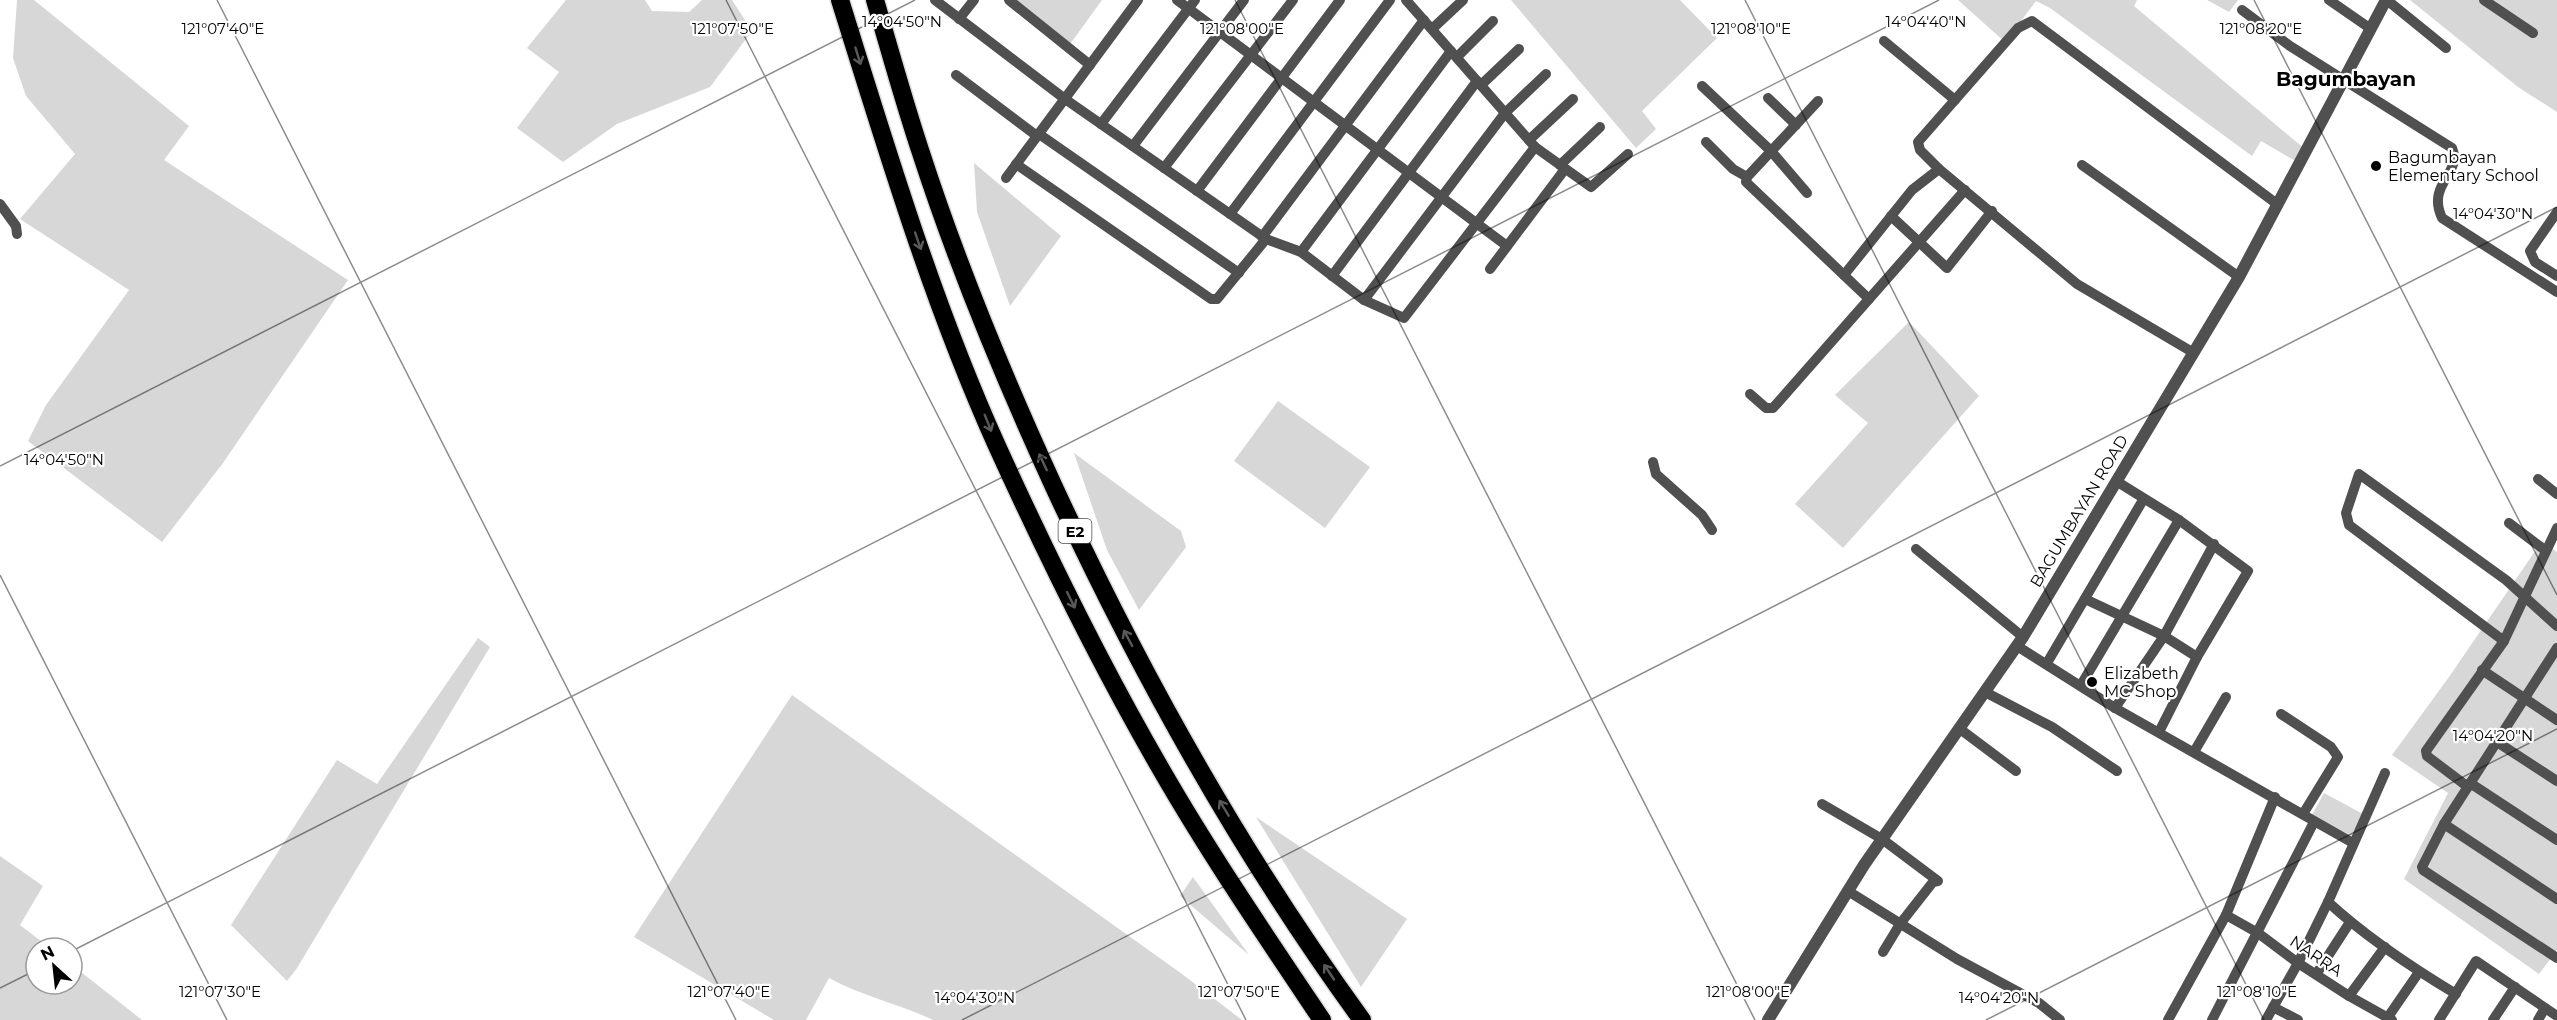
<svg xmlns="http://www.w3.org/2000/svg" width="2557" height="1020" font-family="Montserrat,sans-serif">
  <rect width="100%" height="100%" fill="#fff"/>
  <g fill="#d7d7d7">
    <path d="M17,0H34L189,126L164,160L348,280L223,463L162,542L28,441L46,405L129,290L20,219L75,154L26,96L13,58Z"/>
    <path d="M566,0H645L652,11L689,12L702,0H732L752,31L710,87L617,124L563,162L517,128L559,72L527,48Z"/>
    <path d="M1009,0H1102L1068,47Z"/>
    <path d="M1511,0H1680L1717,38L1642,111L1656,129L1636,148Z"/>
    <path d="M1958,0H2137L2134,6L2306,150L2299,163L2261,141L2252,156L2050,8L2036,1L2005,42Z"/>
    <path d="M2207,0H2238L2229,12Z"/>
    <path d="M2410,0H2557V112L2518,87Z"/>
    <path d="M974,163L1061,236L1010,306L977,212Z"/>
    <path d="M1909,322L1979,396L1843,548L1795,504L1868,423L1835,395Z"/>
    <path d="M1278,401L1370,467L1325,528L1234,461Z"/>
    <path d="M1074,453L1181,531L1186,547L1139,610L1107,550Z"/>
    <path d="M2542,541L2557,552V950L2539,974L2404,879L2448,793L2392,755L2449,677Z"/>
    <path d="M478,638L490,647L297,968L287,981L231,925L337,760L377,784Z"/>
    <path d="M792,695L1182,974L1242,1020H933C900,1004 861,996 829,978L806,1020H774L634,937Z"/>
    <path d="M2324,793L2363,814L2351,836L2312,815Z"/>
    <path d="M1256,817L1407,919L1361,987Z"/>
    <path d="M0,856L43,886L20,925L50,948H36V984H72V965L142,1020H0Z"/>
    <path d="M1193,877L1249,955L1180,896Z"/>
  </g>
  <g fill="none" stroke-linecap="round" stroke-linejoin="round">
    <defs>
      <g id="motorway">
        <path d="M840,0C887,150 932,302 997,446C1047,556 1101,666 1162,771C1211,856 1267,938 1322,1020"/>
        <path d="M875,0C890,51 904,102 921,153C958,267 1004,378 1054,487C1140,673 1241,854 1362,1020"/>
      </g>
    </defs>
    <use href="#motorway" stroke="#dbdbdb" stroke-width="21"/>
    <g stroke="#505050" stroke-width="10">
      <path d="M935,0L1065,99L1266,239L1301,252L1364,300L1404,318L1535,147"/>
      <path d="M1009,0L1090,65"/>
      <path d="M1177,0L1507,246"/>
      <path d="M1406,0L1535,147L1591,187L1628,154"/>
      <path d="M2329,0L2371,29"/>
      <path d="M2387,0L2446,48"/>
      <path d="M2484,0L2533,33"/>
      <path d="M2242,10L2290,46L2452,148C2463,174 2426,183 2442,218L2557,292"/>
      <path d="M959,19L974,0"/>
      <path d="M1432,29L1463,0"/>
      <path d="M1884,41L1955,100"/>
      <path d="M1457,57L1493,21"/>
      <path d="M956,75L1037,136"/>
      <path d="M1481,85L1519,49"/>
      <path d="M1702,86L1771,151L1807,193"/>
      <path d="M1768,98L1796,125"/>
      <path d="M1818,101L1747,177L1746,182L1869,299"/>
      <path d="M1101,124L1195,0"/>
      <path d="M1039,134L1239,273"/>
      <path d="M1529,140L1573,99"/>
      <path d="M1706,142L1733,169L1747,177"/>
      <path d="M1133,146L1244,0"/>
      <path d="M1016,164L1211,299H1217L1266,239"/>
      <path d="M1560,165L1600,127"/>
      <path d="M2082,165L2239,277"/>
      <path d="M1164,168L1293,0"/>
      <path d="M1006,178L1138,0"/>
      <path d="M1197,191L1340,0"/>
      <path d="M0,204L16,226L17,234"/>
      <path d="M2557,212L2530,251L2535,262L2557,276"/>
      <path d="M1230,214L1390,0"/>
      <path d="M1891,216L1947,268L1992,211"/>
      <path d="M1262,237L1424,20"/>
      <path d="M1301,252L1451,51"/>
      <path d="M1490,269L1565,169"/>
      <path d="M1844,275L1912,190L1939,169"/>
      <path d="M1332,276L1477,81"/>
      <path d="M1364,300L1505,113L1546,74"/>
      <path d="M2194,353L2077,284L1939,169L1920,150L1918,142L2018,28L2032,21L2277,204"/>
      <path d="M1750,394L1766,408H1773L1965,190"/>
      <path d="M1653,462L1656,474L1702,515L1712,530"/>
      <path d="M2538,479L2557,494"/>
      <path d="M2116,481L2179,520L2248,571L2197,657L2159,732"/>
      <path d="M2509,523L2546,551"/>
      <path d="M1916,549L2023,637"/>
      <path d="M2085,599L2164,636L2197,657"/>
      <path d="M2504,641L2349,525L2346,513L2359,474L2506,580L2557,626"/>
      <path d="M2017,646L2115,708L2353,843"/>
      <path d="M2557,648L2444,824L2422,867L2423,870L2557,958"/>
      <path d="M2047,663L2143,500"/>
      <path d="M2482,670L2557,720"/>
      <path d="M2081,685L2179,520"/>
      <path d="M1985,692L2052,727L2117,771"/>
      <path d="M2115,708L2164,636L2214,544"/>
      <path d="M2281,714L2331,747L2338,757L2303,814"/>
      <path d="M1960,729L2016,771"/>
      <path d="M2497,742L2557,781"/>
      <path d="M2194,752L2226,697"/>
      <path d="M2470,783L2557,840"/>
      <path d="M2468,787L2427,756L2426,751L2504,641L2557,528"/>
      <path d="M1822,804L1882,839L1938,881L1933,882L1900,924L1883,952"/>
      <path d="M2444,824L2557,899"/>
      <path d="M1848,891L1957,959L2039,1003L2060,1020"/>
      <path d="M2328,902C2366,937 2411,967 2456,994"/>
      <path d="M2226,915L2258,933L2298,963L2349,996L2392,1020"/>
      <path d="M2317,973L2350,922"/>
      <path d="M2349,996L2385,947"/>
      <path d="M2273,1007L2298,1020"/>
      <path d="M2388,1017L2419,972"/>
      <path d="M2168,1020L2226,915L2275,797"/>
      <path d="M2212,1020L2314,822"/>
      <path d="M2266,1020L2298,963L2328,902L2385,773"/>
      <path d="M2439,1020L2476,961L2557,1016"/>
      <path d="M2493,1020L2515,987"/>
      <path d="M2538,1020L2545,1008"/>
    </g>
    <path stroke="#505050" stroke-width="12" d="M1768,1020L1864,865L2023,637L2239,277L2386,0"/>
    <use href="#motorway" stroke="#000" stroke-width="18"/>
  </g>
  <defs><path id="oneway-shaft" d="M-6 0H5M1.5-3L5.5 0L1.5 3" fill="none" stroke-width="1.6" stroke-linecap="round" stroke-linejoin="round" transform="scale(1.5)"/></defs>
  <g stroke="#595959">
    <use href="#oneway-shaft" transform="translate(858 56) rotate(73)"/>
    <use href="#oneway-shaft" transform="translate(918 241) rotate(71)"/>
    <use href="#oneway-shaft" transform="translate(988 423) rotate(68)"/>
    <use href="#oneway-shaft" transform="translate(1043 462) rotate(-115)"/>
    <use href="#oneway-shaft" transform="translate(1071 600) rotate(64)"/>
    <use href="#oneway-shaft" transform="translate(1128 638) rotate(-118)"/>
    <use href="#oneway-shaft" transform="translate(1224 808) rotate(-121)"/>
    <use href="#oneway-shaft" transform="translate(1329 972) rotate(-124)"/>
  </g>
  <path fill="none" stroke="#000" stroke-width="1.5" stroke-opacity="0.45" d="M217,0L736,1020M726,0L1246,1020M1235,0L1755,1020M1745,0L2264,1020M2254,0L2557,595M0,466L915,0M0,575L227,1020M72,951L1939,0M0,988L36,970M962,1020L2557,207M1986,1020L2557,729"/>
  <g fill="#000" stroke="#fff" stroke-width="2">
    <circle cx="2376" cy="166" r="6"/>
    <circle cx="2092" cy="682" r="6"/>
  </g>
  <g text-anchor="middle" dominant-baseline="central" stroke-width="4.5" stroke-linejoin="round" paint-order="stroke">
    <rect fill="#fff" stroke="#4c4c4c" stroke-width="1.5" x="1058.5" y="519" width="33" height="24" rx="4.5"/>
    <g font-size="15" font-weight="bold" fill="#000">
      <text x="1075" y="531">E2</text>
    </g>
    <g font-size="16" fill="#000" stroke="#fff" text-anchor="start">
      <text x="2388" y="157">Bagumbayan<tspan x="2388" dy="18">Elementary School</tspan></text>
      <text x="2104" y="673">Elizabeth<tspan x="2104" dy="18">MC Shop</tspan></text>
    </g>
    <g font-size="16" fill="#000" stroke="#fff">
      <text transform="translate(2079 511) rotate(-59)">BAGUMBAYAN ROAD</text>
      <text transform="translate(2316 956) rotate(34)">NARRA</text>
    </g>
    <g font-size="20" font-weight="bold" fill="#000" stroke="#fff">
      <text x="2346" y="79">Bagumbayan</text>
    </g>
  </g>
  <g font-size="15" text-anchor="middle" fill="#000" stroke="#fff" stroke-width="4.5" stroke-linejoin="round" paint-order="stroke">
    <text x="902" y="27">14°04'50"N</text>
    <text x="1926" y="27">14°04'40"N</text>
    <text x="1751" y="34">121°08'10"E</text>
    <text x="223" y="34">121°07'40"E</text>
    <text x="733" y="34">121°07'50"E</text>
    <text x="1242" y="34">121°08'00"E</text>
    <text x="2261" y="34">121°08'20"E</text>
    <text x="2493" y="219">14°04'30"N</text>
    <text x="64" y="465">14°04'50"N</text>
    <text x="2493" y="741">14°04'20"N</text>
    <text x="220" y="997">121°07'30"E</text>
    <text x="729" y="997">121°07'40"E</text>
    <text x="1239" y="997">121°07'50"E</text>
    <text x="1748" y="997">121°08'00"E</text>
    <text x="2257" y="997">121°08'10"E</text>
    <text x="975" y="1003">14°04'30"N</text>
    <text x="1999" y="1003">14°04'20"N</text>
  </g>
  <g transform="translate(54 966) rotate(333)"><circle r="28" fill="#ffffff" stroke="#999999" stroke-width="1.5"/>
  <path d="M0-4.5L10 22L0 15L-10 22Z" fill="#000000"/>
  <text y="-9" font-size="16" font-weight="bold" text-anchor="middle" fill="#000000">N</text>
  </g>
</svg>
